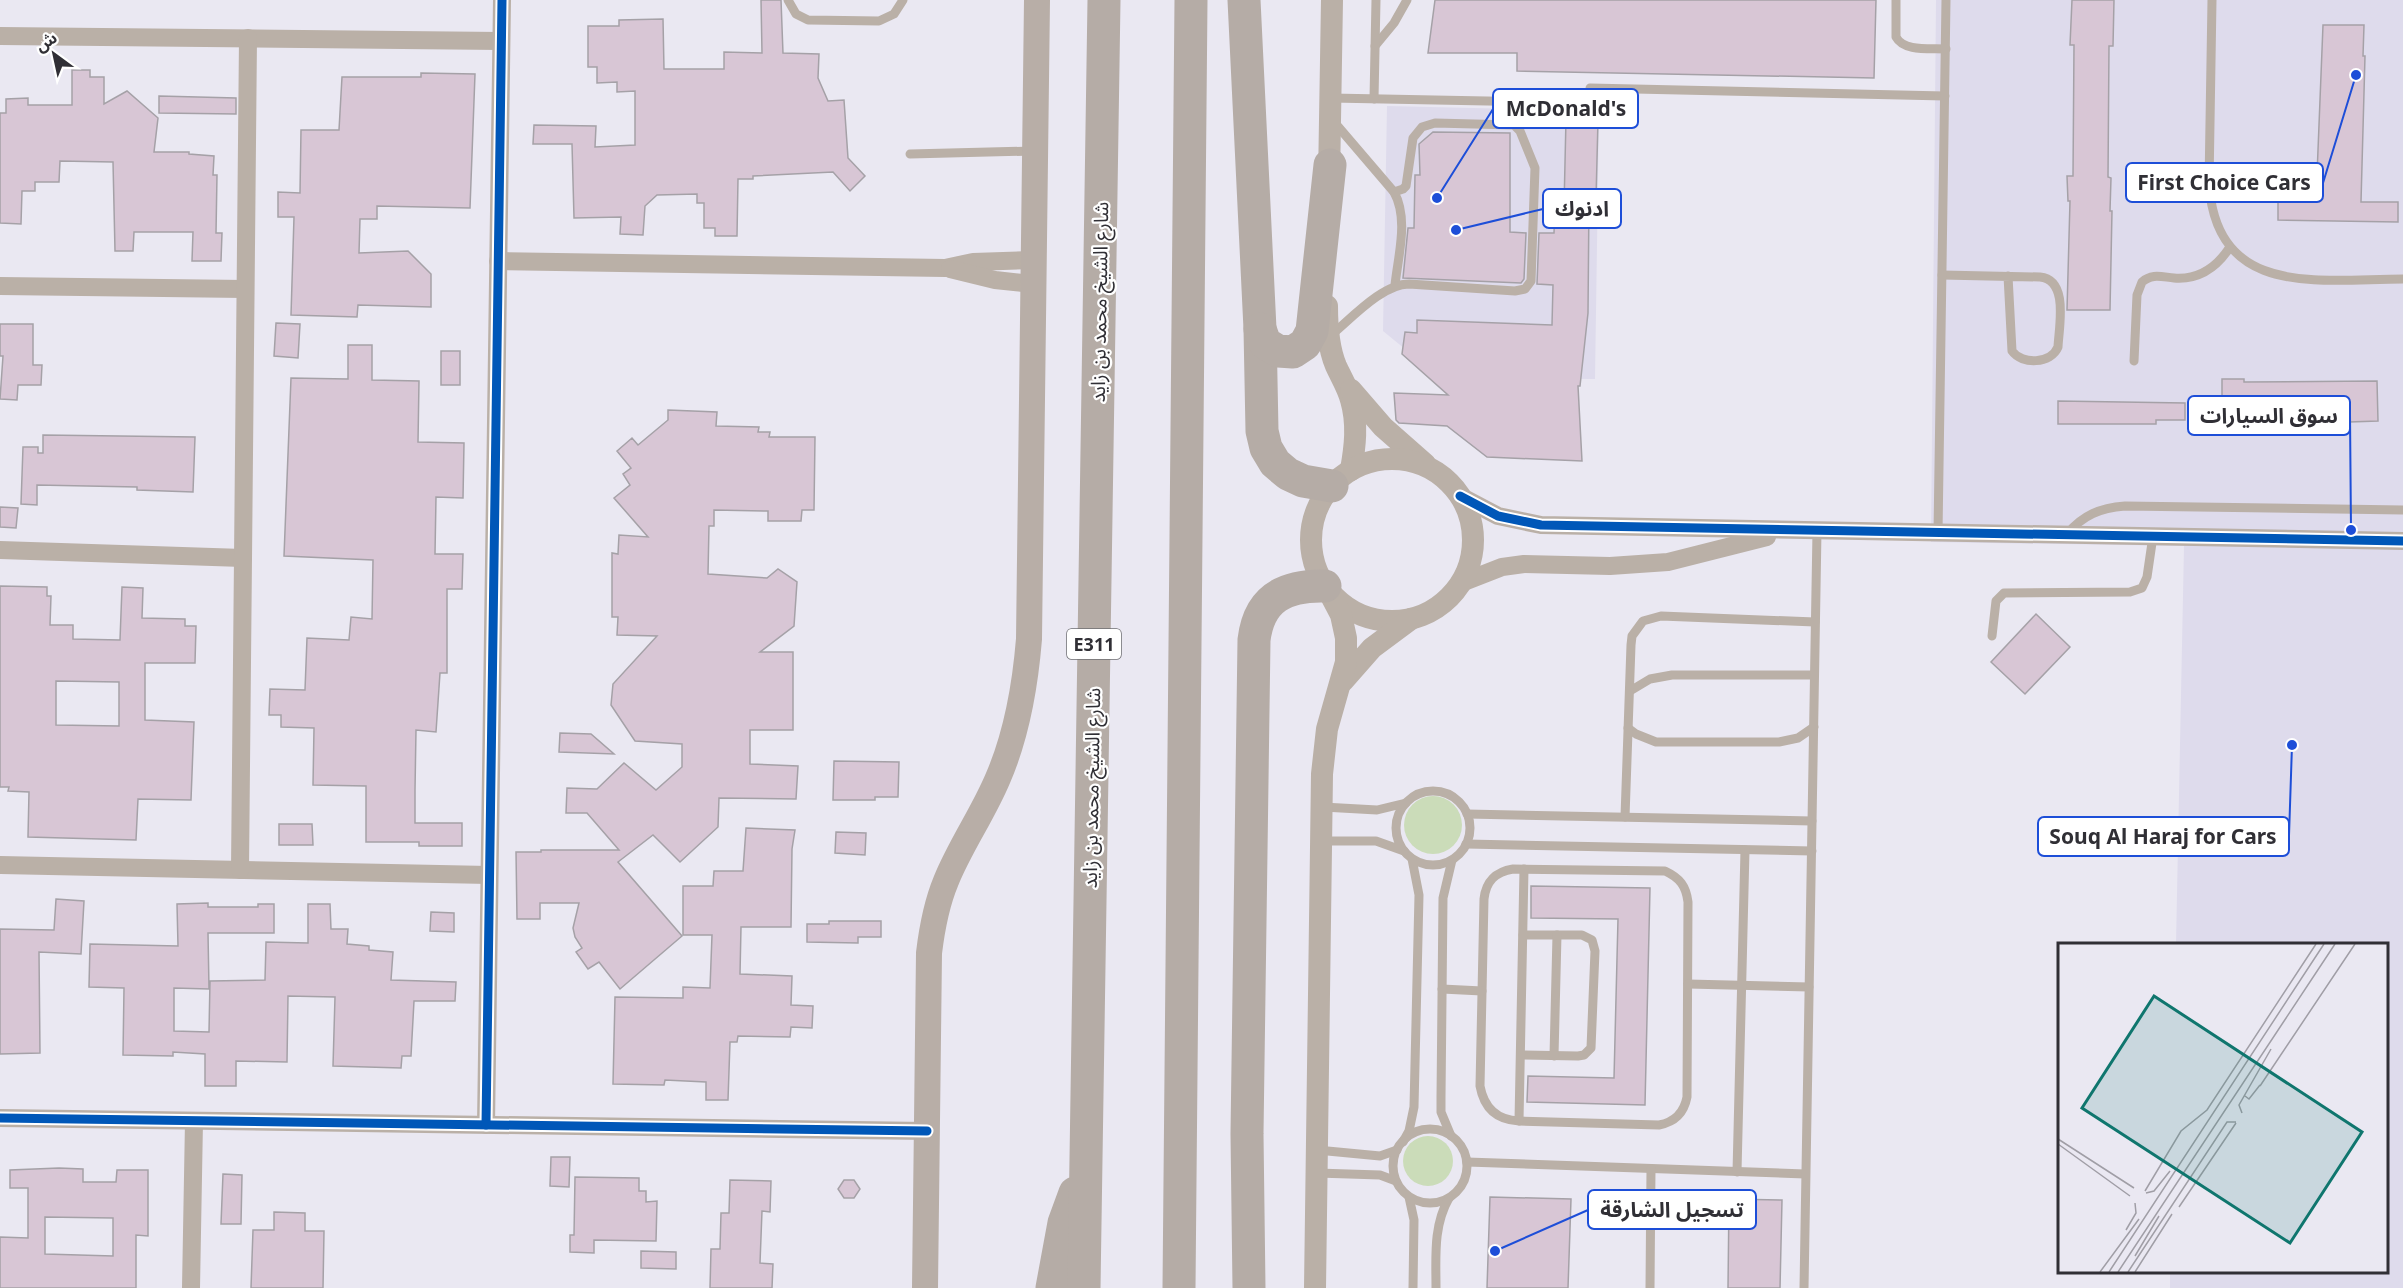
<svg xmlns="http://www.w3.org/2000/svg" width="2403" height="1288" font-family="'Noto Sans','Noto Sans Arabic',sans-serif">
  <rect width="100%" height="100%" fill="#eae8f2"/>
  <g fill="#dedbec">
    <path d="M1936,0H2403V1288H2170V1272H2386V944H2176L2184,546L1931,542Z"/>
    <path d="M1387,106L1599,111L1595,379L1436,378L1416,358L1383,331Z"/>
  </g>
  <g fill="#cbdcb9">
    <circle cx="1433" cy="825" r="29"/>
    <circle cx="1428" cy="1161" r="25"/>
  </g>
  <g fill="#d8c6d5" stroke="#a5a1a7" stroke-width="1.5" fill-rule="evenodd">
    <path d="M761,0H781L783,53L819,54L818,78L828,101L844,100L848,158L865,176L850,191L833,172L753,176V179H738L737,236H715V228H704V203H697V194L657,195L645,206L643,235L620,234L621,217L574,218L572,144H533L534,125L596,126L595,147L635,145V91L617,92V82L597,83V67H588V26H619V20L663,19L664,69H724V52L762,53Z"/>
    <path d="M1435,0H1876L1874,78L1517,71V53H1428Z"/>
    <path d="M2072,0H2114L2113,46H2109L2108,177L2111,178L2110,211H2112L2110,310H2067L2070,201H2068L2067,176H2073L2074,45H2070Z"/>
    <path d="M2323,25H2364L2363,56H2365L2361,202H2398V222L2278,220V200H2316Z"/>
    <path d="M72,70H90V77H104V104L127,91L158,118L154,152H189V154L214,156L213,175H217L216,233H222L221,261H192L193,232H134L133,251H115L113,162L60,161L59,182H35V191H22L21,224L0,223V113H6V99L28,98V105H72Z"/>
    <path d="M421,73L475,74L470,208L377,206V219H360L359,253L408,251L431,274V307L358,305L357,317L291,315L294,217H278V192L300,193L301,130H339L342,77H421Z"/>
    <path d="M159,96L236,98V114L159,113Z"/>
    <path d="M1566,119L1598,120L1596,199H1589L1588,313L1580,386H1578L1582,461L1487,457L1447,426L1399,423L1396,420L1394,393L1448,395L1402,354L1405,332L1417,333V320L1552,325L1553,285L1537,284L1539,233H1554L1555,207H1564Z"/>
    <path d="M1433,132L1510,133V232L1526,233L1524,279L1521,283L1403,278L1408,228H1414L1415,175H1420L1419,144Z"/>
    <path d="M276,323L300,324L298,358L274,356Z"/>
    <path d="M0,324H33V365H42L41,385H18L17,400L0,399L3,356H0Z"/>
    <path d="M348,345H372V380L419,381L418,442L464,443L463,498L436,497L435,554H463L462,589H447V673H440L436,732L416,730L415,790V823H462V846H419V842H366V786L313,785L314,728L281,727V715H269L270,689L305,690L307,638L349,640L351,617L372,619L373,560L284,556L291,378L348,379Z"/>
    <rect x="441" y="351" width="19" height="34"/>
    <path d="M2222,379H2244V382L2377,381L2378,421L2349,422V425H2251V419L2222,420Z"/>
    <path d="M2058,401L2185,403V420H2156V424H2058Z"/>
    <path d="M668,410L717,412L716,426L759,427L758,432H770L769,437H815L814,510H802L801,521H768V511L714,510V526H709L708,574L767,578L778,569L797,582L794,626L760,652H793V730H750V764L798,766L796,799L719,798L718,827L680,862L653,835L618,862L682,936L620,989L599,962L588,969L576,952L582,948L575,937L573,928L579,903H540V919H517L516,852H541V850H619L587,813H566L567,788L597,789L624,763L656,790L682,767V744L635,741L611,705L613,684L657,636L617,635L618,617H612V553L618,554L619,535L648,537L614,498L630,485L623,474L631,468L617,451L632,438L638,445L668,420Z"/>
    <path d="M43,435L195,437L193,492L137,490V487L37,485V505L21,504L23,447H38V453H43Z"/>
    <path d="M0,507L18,508L16,528L0,527Z"/>
    <path d="M0,586L47,587V596H51L50,625H73V639L120,640L122,587L143,588L142,618L185,619V626H196L195,663H145V720L194,722L191,800L138,799L136,840L28,837L29,792L8,791L9,787H0ZM56,681L119,682V726L56,725Z"/>
    <path d="M2036,614L2070,647L2025,694L1991,662Z"/>
    <path d="M560,733L591,734L614,754L559,752Z"/>
    <path d="M834,761L899,762L898,797H875V800H833Z"/>
    <path d="M279,824H312L313,845H279Z"/>
    <path d="M746,828L795,830L792,849L791,927H741L740,974L792,976L791,1005L813,1006L812,1028L791,1027L790,1037L738,1036L737,1042H730L728,1100H706V1082L665,1080L664,1085L613,1084L615,997L683,998V987L710,988L712,935H683V886H713L714,871H743Z"/>
    <path d="M836,832L866,833L865,855L835,853Z"/>
    <path d="M1531,886L1650,888L1645,1105L1527,1102L1528,1076L1614,1078L1618,919L1531,918Z"/>
    <path d="M56,899L84,901L81,954L39,952L40,1053L0,1054V929L54,930Z"/>
    <path d="M208,903V907H258V904H274V933H208L209,989L174,988V1031L209,1032L210,981L265,980L266,942L308,943V904H330L331,929H348L347,944L369,946V950L393,952L391,980L456,982L455,1001H414L411,1056H402L401,1068L333,1066L335,997L288,996L287,1062L236,1061V1086H205V1054L173,1052V1056L123,1055L124,988L89,987L90,944L178,946L177,904Z"/>
    <path d="M431,912L454,913V932L430,931Z"/>
    <path d="M829,921H881V937H858V943L807,942V924H829Z"/>
    <path d="M551,1157H570L569,1187L550,1186Z"/>
    <path d="M59,1168L83,1169V1182H116L117,1170H148V1236L136,1235V1288H0V1237L28,1238V1188H10V1170ZM45,1217L113,1218V1256L45,1254Z"/>
    <path d="M223,1174L242,1175L241,1224H221Z"/>
    <path d="M575,1177L639,1178V1191H646V1202L657,1201L656,1241L594,1240V1253L570,1252V1235H574Z"/>
    <path d="M730,1180L771,1181L770,1212L762,1211L760,1263L773,1264L772,1288H710L711,1249H720L721,1213H729Z"/>
    <path d="M844,1180H854L860,1189L854,1198H844L838,1189Z"/>
    <path d="M1490,1197L1571,1199L1568,1288H1487Z"/>
    <path d="M1729,1199L1782,1200L1780,1288H1728Z"/>
    <path d="M274,1212L305,1213V1231H324L323,1288H251L253,1230H274Z"/>
    <path d="M641,1251L676,1252V1269L641,1268Z"/>
  </g>
  <g fill="none" stroke-linecap="round" stroke-linejoin="round">
    <g stroke="#bab0a7" stroke-width="9">
      <path d="M788,0L796,14L808,20L879,21L894,14L903,0"/>
      <path d="M1896,0V37C1904,52 1930,48 1946,49"/>
      <path d="M2212,0L2209,184C2217,299 2319,279 2403,279"/>
      <path d="M1375,46L1394,23L1407,0"/>
      <path d="M1590,88L1945,96"/>
      <path d="M1331,98L1543,102"/>
      <path d="M1374,99L1376,0"/>
      <path d="M1335,123L1394,192C1409,219 1398,256 1395,285"/>
      <path d="M910,154L1033,151"/>
      <path d="M1942,275L2040,277C2069,280 2059,326 2058,347C2051,364 2022,365 2012,351L2008,276"/>
      <path d="M1330,336C1351,319 1382,284 1409,284L1515,291L1525,289L1531,281L1535,168L1520,131L1514,125L1435,123L1422,127L1413,138L1406,186L1403,189L1394,192"/>
      <path d="M2134,361L2137,295L2142,282C2152,273 2162,277 2174,278C2199,280 2217,267 2230,247"/>
      <path d="M1938,533L1946,0"/>
      <path d="M2067,534C2083,515 2100,508 2125,506L2403,510"/>
      <path d="M1992,636L1996,601L2004,593L2130,592L2142,588L2147,577L2153,536"/>
      <path d="M1630,691L1650,679L1672,675H1814"/>
      <path d="M1628,728L1636,734L1656,742H1779L1798,738L1814,727"/>
      <circle cx="1433" cy="828" r="37"/>
      <path d="M1323,807L1377,810L1406,803"/>
      <path d="M1467,814L1812,821"/>
      <path d="M1625,817L1631,645L1632,636L1643,621L1661,616L1815,622"/>
      <path d="M1321,841H1376L1404,851"/>
      <path d="M1466,844L1812,851"/>
      <path d="M1513,869L1665,871C1680,878 1686,886 1688,902L1687,1097C1684,1113 1675,1122 1659,1125L1519,1121C1497,1120 1484,1108 1480,1086L1484,899C1486,881 1495,872 1513,869Z"/>
      <path d="M1688,984L1809,987"/>
      <path d="M1442,989L1482,991"/>
      <path d="M1521,1055L1578,1056L1584,1055L1591,1048L1595,951L1592,940L1582,935H1523"/>
      <path d="M1554,1056L1557,935"/>
      <path d="M1519,1121L1524,869"/>
      <circle cx="1430" cy="1166" r="37"/>
      <path d="M1451,1136L1441,1112V1098L1443,898L1452,860"/>
      <path d="M1403,1142L1409,1131L1414,1107L1419,895L1412,859"/>
      <path d="M1317,1150L1380,1156L1397,1150"/>
      <path d="M1467,1162L1805,1174"/>
      <path d="M1737,1172L1745,850"/>
      <path d="M1317,1173L1380,1175L1396,1181"/>
      <path d="M1409,1197L1414,1220L1413,1288"/>
      <path d="M1436,1288C1436,1257 1433,1226 1449,1198"/>
      <path d="M1650,1288L1651,1169"/>
      <path d="M1804,1288L1817,531"/>
    </g>
    <g stroke="#bab0a7" stroke-width="18">
      <path d="M0,36L501,41"/>
      <path d="M498,261L945,268L973,262L1032,260"/>
      <path d="M950,269L995,280L1032,284"/>
      <path d="M0,286L245,289"/>
      <path d="M1460,496L1498,516L1541,525L2403,541"/>
      <path d="M0,550L243,558"/>
      <path d="M1461,583L1502,567L1524,564L1610,566L1668,562L1767,537"/>
      <path d="M0,865L489,875"/>
      <path d="M240,870L248,38"/>
      <path d="M0,1118L927,1131"/>
      <path d="M486,1125L502,0"/>
      <path d="M191,1288L194,1121"/>
    </g>
    <g stroke="#bab0a7" stroke-width="22">
      <path d="M1329,180L1332,0"/>
      <path d="M1327,306C1327,326 1328,347 1336,366C1341,377 1348,388 1351,400C1358,424 1355,447 1351,470"/>
      <path d="M1351,390L1383,427L1425,464"/>
      <circle cx="1392" cy="540" r="81"/>
      <path d="M1343,681L1372,648L1411,619"/>
      <path d="M1315,1288L1322,774L1327,729L1346,662V638L1341,615L1330,594"/>
    </g>
    <path stroke="#b8aea7" stroke-width="26" d="M925,1288L929,953C932,928 936,905 946,881C960,846 983,814 998,778C1017,734 1025,688 1029,639L1037,0"/>
    <g stroke="#b5aca6" stroke-width="33">
      <path d="M1244,0L1260,329L1262,431L1266,448L1275,463L1288,474L1303,481L1332,486"/>
      <path d="M1260,329L1265,343L1278,351L1293,352L1305,344L1312,331L1330,165"/>
      <path d="M1052,1288L1064,1223L1075,1193"/>
      <path d="M1084,1288L1104,0"/>
      <path d="M1179,1288L1191,0"/>
      <path d="M1249,1288L1247,1134L1254,640C1259,598 1285,585 1325,586"/>
    </g>
    <defs>
      <g id="cycleway">
        <path d="M1460,496L1498,516L1541,525L2403,541"/>
        <path d="M0,1118L927,1131"/>
        <path d="M486,1125L502,0"/>
      </g>
    </defs>
    <use href="#cycleway" stroke="#fff" stroke-width="13"/>
    <use href="#cycleway" stroke="#0057b8" stroke-width="9"/>
  </g>
  <g text-anchor="middle" dominant-baseline="central" stroke-width="4.5" stroke-linejoin="round" paint-order="stroke">
    <rect fill="#fff" stroke="#6e6d72" stroke-width="1.5" x="1067" y="629" width="54" height="30" rx="4.5"/>
    <g font-size="18" font-weight="bold" fill="#302f35">
      <text x="1094" y="644">E311</text>
    </g>
    <g font-size="20" fill="#302f35" stroke="#fff">
      <text transform="translate(1099 302) rotate(-89)">شارع الشيخ محمد بن زايد</text>
      <text transform="translate(1091 788) rotate(-89)">شارع الشيخ محمد بن زايد</text>
    </g>
  </g>
  <g transform="translate(2058 943)">
    <rect width="330" height="330" fill="#eae8f2"/>
    <path fill="none" stroke="#a09ea6" stroke-width="1.5" d="M202,143L297,1M187,153L191,156L202,142M184,170L181,162L213,106M0,196L76,245M0,201L72,253M87,248L123,188L149,167L258,1M88,250L96,248L112,228M121,264L178,180M68,287L78,270L77,260M77,313L101,273M42,329L81,276M51,329L266,1M60,329L277,1M70,329L169,179H178M77,329L114,271"/>
    <path fill="#0f766e" fill-opacity="0.15" stroke="#0f766e" stroke-width="3" d="M96,53L304,189L232,300L24,165Z"/>
    <rect width="330" height="330" fill="none" stroke="#302f35" stroke-width="3"/>
  </g>
  <path fill="none" stroke="#1d4ed8" stroke-width="2" d="M1437 198L1493 109M2356 75L2323 183M1456 230L1543 209M2351 530L2350 415M2292 745L2289 836M1495 1251L1588 1210"/>
  <g fill="#1d4ed8" stroke="#fff" stroke-width="2">
    <circle cx="1437" cy="198" r="6"/>
    <circle cx="2356" cy="75" r="6"/>
    <circle cx="1456" cy="230" r="6"/>
    <circle cx="2351" cy="530" r="6"/>
    <circle cx="2292" cy="745" r="6"/>
    <circle cx="1495" cy="1251" r="6"/>
  </g>
  <g fill="#fff" stroke="#1d4ed8" stroke-width="2">
    <rect x="1493" y="89" width="145" height="39" rx="6"/>
    <rect x="2126" y="163" width="197" height="39" rx="6"/>
    <rect x="1543" y="189" width="78" height="39" rx="6"/>
    <rect x="2188" y="396" width="162" height="39" rx="6"/>
    <rect x="2038" y="817" width="251" height="39" rx="6"/>
    <rect x="1588" y="1190" width="168" height="39" rx="6"/>
  </g>
  <g font-size="21" text-anchor="middle" font-weight="bold" fill="#302f35">
    <text x="1566" y="116">McDonald's</text>
    <text x="2224" y="190">First Choice Cars</text>
    <text x="1582" y="216">ادنوك</text>
    <text x="2269" y="423">سوق السيارات</text>
    <text x="2163" y="844">Souq Al Haraj for Cars</text>
    <text x="1672" y="1217">تسجيل الشارقة</text>
  </g>
  <g transform="translate(54 54) rotate(327)" stroke="#ffffff" stroke-width="4.5" paint-order="stroke">
  <path d="M0-4.5L10 22L0 15L-10 22Z" fill="#302f35"/>
  <text y="-9" font-size="16" font-weight="bold" text-anchor="middle" fill="#302f35">ش</text>
  </g>
</svg>
